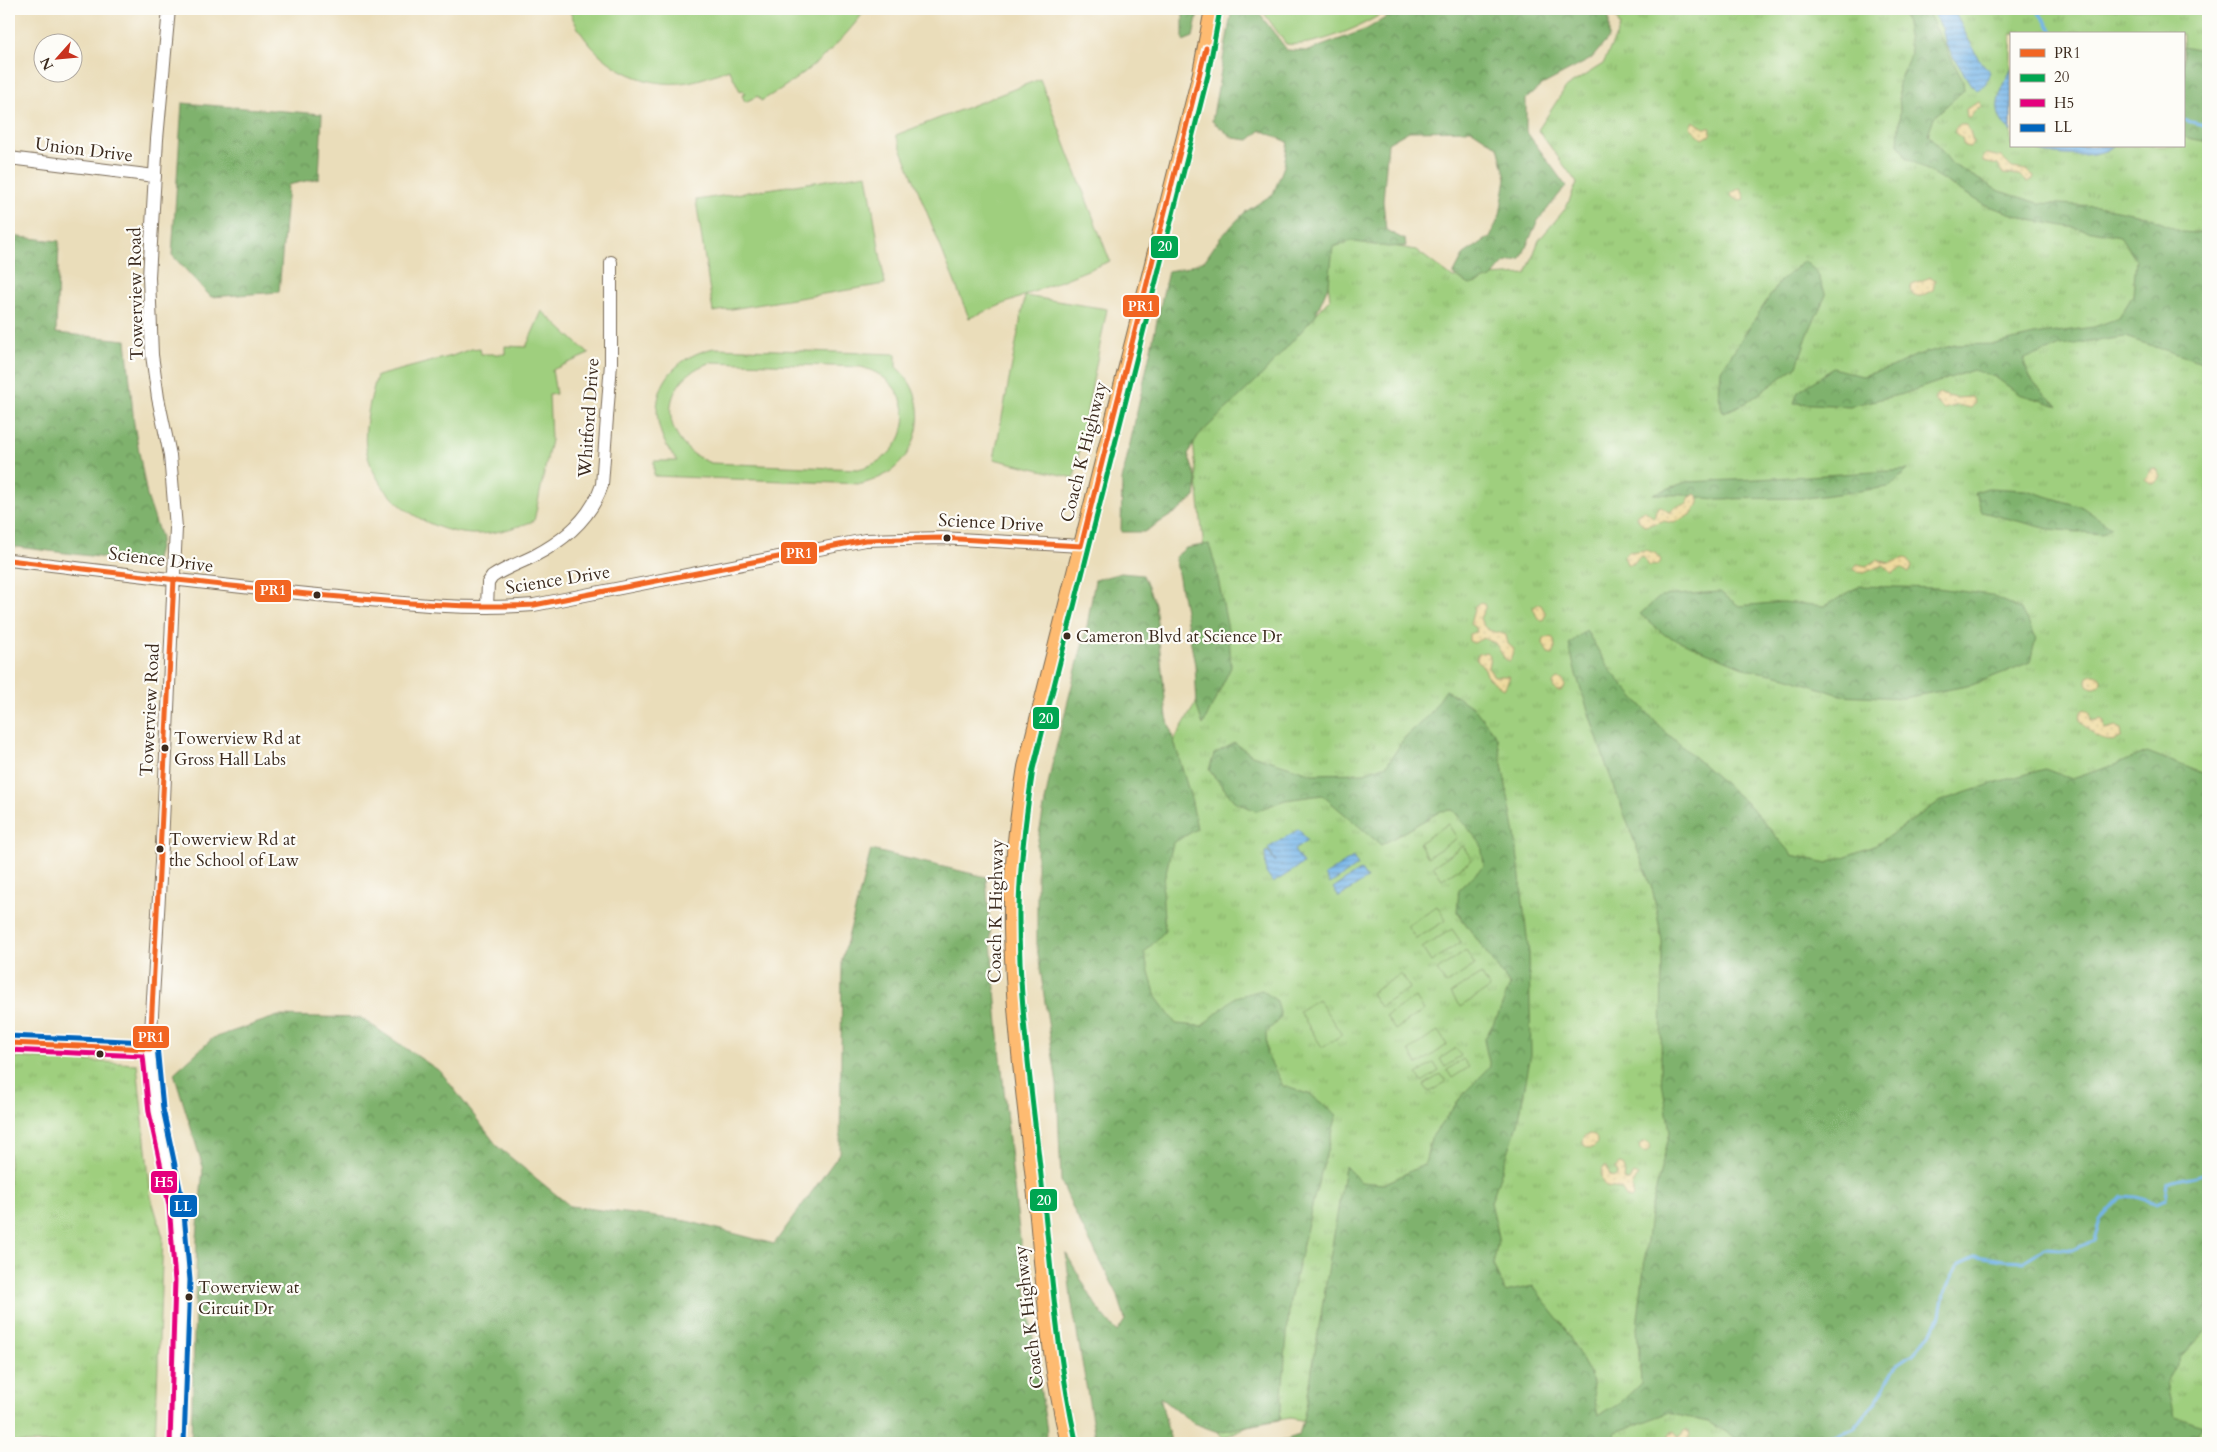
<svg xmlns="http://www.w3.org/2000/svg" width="2217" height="1452" font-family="Cardo,serif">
  <defs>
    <pattern id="grass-tufts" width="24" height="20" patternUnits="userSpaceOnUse" patternTransform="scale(1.25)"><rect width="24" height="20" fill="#9fcf7e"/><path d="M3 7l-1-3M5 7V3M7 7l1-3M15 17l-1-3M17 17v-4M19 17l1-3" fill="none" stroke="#8ab26c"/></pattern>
    <pattern id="forest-crowns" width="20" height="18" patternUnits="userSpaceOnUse" patternTransform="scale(1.25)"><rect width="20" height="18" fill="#7fb26d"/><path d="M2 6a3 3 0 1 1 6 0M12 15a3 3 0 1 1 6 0" fill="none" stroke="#699159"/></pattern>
    <pattern id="sand-dots" width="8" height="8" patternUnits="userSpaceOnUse" patternTransform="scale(1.25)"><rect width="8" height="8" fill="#eeda9e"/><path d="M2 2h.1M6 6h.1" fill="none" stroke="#cdbb88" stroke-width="1.8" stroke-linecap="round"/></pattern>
    <pattern id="water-rules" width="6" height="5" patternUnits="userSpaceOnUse" patternTransform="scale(1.25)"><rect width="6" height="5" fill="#75b5e9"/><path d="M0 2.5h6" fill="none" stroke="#6193bc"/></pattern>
  </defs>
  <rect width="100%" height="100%" fill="#fdfcf7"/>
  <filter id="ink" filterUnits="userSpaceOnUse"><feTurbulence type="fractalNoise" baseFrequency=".02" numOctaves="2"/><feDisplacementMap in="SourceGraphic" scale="10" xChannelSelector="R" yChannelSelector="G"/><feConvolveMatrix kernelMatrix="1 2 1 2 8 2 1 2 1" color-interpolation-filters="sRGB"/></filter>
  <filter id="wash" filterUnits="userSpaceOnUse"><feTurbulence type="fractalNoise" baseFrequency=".0096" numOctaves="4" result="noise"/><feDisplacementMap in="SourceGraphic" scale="20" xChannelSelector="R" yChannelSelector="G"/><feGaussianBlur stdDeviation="1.12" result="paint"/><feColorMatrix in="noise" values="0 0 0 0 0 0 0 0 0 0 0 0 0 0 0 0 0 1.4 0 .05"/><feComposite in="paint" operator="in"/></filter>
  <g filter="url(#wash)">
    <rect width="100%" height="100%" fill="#eaddba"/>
    <g fill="url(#grass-tufts)" stroke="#6d7c4e" fill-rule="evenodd">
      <path d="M1613,9H2208V1443H1520L1386,1436L1290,1418L1247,1426L1224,1438L1191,1409L1106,1024L1157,769L1216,669L1192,431L1253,382L1330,299L1322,230L1358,240L1416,250L1453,278L1526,274L1539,240L1566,208L1577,183L1538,130L1566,87L1603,64L1620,27ZM2011,34H2183V146H2011Z"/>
      <path d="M9,1057L137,1064L151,1197L163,1237L155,1443H9Z"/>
    </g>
    <g fill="url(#forest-crowns)" stroke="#5d6e46">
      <path d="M1183,9H1199L1193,37L1183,41Z"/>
      <path d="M1232,9H1256L1287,50L1308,51L1367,29L1400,9H1609V38L1591,59L1542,85L1526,99V131L1566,186L1537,222L1521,259L1504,263L1491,278L1470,285L1453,275L1464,254L1490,237L1500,215L1506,178L1498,147L1472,130L1409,131L1388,143L1383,201L1386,230L1405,240L1406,246L1388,247L1349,241L1333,247L1329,284L1315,316L1261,376L1198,436L1188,454L1197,481L1195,497L1178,511L1144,532H1121L1122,480L1168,271L1185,268L1205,260L1220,238L1245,212L1273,194L1284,166L1288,142L1261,130L1249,140L1233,138L1212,121Z"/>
      <path d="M1896,9H1926L1963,81L1964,90L1934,117L1928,134L1952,164L1999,191L2039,203L2097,206L2146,216L2182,232L2208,234V364L2125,337L2061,346L2024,359C2026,380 2043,393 2059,406L2019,394L1995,377L1973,370L1903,394L1850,406L1794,403L1798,392L1833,368L1862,376L1892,367L1917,355L1955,345L1995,344L2034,335L2094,327L2119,318L2133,295L2136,260L2120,236L2030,220L1983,204L1907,158L1898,144L1900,109L1898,83L1911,53L1905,18Z"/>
      <path d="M2183,46L2208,51V142L2183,137Z"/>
      <path d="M182,103L322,114L319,178L288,185L279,292L211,297L172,255Z"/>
      <path d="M9,236L59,241L56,333L126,340L134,424L147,496L161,538L155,564L9,546Z"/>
      <path d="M1804,261L1817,272L1826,295L1809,331L1797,366L1749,401L1723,413L1719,396L1721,370L1780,281Z"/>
      <path d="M1908,470L1889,487L1807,498L1714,499L1685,495L1653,494L1686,482L1758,479Z"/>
      <path d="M1988,488L2026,490L2082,507L2111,527L2102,534L2049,529L1982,512L1975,492Z"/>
      <path d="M1209,544L1216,568L1229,635L1231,667L1203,725L1197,707L1195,665L1175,557L1186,548Z"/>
      <path d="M1121,573L1143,575L1155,604L1167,717L1192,802L1197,829L1173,843L1162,889L1165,931L1144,953L1156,997L1176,1024L1202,1026L1235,997L1262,990L1277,1001L1281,1017L1266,1033L1267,1055L1283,1086L1311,1095L1337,1115L1313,1202L1290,1300L1280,1419L1218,1432L1193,1423L1160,1397L1171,1443H1096L1071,1298L1066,1253L1098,1309L1117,1332L1125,1320L1118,1295L1076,1215L1061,1181L1057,1085L1037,947V845L1052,764L1087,626L1095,580Z"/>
      <path d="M1860,586L1937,588L1991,595L2021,610L2036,637L2030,662L1972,685L1904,698L1840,695L1787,677L1750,670L1665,635L1640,614L1661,596L1720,592L1739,606L1783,602L1825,606Z"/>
      <path d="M1586,630L1610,670L1660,727L1750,806L1792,855L1827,863L1876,845L1940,801L1997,782L2045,769L2072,779L2117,764L2147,752L2205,774L2208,777V1328L2181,1356L2166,1382L2174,1416L2204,1425L2192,1443H1880L1851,1436L1821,1443H1744L1708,1422L1668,1413L1616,1432L1611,1443H1276L1299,1435L1306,1407L1345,1166L1361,1182L1384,1184L1425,1164L1431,1138L1464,1093L1490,1067L1484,1040L1498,1015L1510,985L1457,912L1459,889L1484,866L1481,844L1453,810L1441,811L1381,845L1322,795L1285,800L1256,811L1234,801L1209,770L1214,754L1235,743L1252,755L1313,774L1364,773L1387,765L1405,737L1429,715L1446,690L1474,708L1497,737L1515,834L1529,954L1531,1054L1518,1124L1491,1202L1499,1237L1493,1265L1505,1292L1533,1286L1564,1327L1590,1374L1598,1416L1619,1404L1641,1383L1637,1328L1650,1214L1670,1132L1661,1075L1662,941L1653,892L1605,762L1575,671L1569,644Z"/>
      <path d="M871,850L986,877C1000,1062 1017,1247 1047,1431L1043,1443H191L197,1238L203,1167L174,1073L213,1038L278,1016L361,1018L441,1072L498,1147L570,1206L687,1221L774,1244L840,1153L842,960Z"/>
    </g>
    <g fill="url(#sand-dots)" stroke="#94825e">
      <path d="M1979,102L1982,107L1974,111L1971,117H1967L1966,109Z"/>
      <path d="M1693,121L1704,128H1711L1710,135L1703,139L1690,127Z"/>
      <path d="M1959,125H1966L1970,131L1973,142L1970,147L1964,146L1962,138L1955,133V128Z"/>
      <path d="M1987,154L2001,157L2012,168L2027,170L2034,177L2033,179L2027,182L2019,175L2003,174L1998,165L1983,162V157Z"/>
      <path d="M1741,188L1745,199L1740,201L1732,197L1731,193Z"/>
      <path d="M1931,277L1935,280L1933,290L1921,296H1914L1910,291L1912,284Z"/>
      <path d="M1939,394L1956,398L1972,397L1975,403L1971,408L1958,405L1944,409L1935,401V397Z"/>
      <path d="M2153,468L2157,469L2161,477L2158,482L2152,484L2145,479Z"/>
      <path d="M1695,494L1699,498V503L1692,514L1674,523L1663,521L1645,526L1636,518L1637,514L1644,510L1654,518L1656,510L1660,506L1670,513L1674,507L1687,504L1689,498Z"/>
      <path d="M1645,550L1655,553L1661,560L1659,565L1649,566L1643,556L1639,557L1633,564H1627L1624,556L1628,552Z"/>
      <path d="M1905,558L1908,559L1912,567L1909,573L1901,568L1892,573L1883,565L1864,573L1857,572L1854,569L1857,564L1866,566L1878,560L1889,563Z"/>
      <path d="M1479,603L1485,604L1486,606L1480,618C1485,634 1494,630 1506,635L1508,644L1514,649L1510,661L1505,659L1495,643L1483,638L1474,643L1469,641V634L1477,632L1476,628L1470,624L1475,606Z"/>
      <path d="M1538,604L1541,605L1546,614L1543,620L1538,619L1533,608Z"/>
      <path d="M1548,637L1553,638C1555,643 1556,649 1553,655L1548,654L1543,643L1544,639Z"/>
      <path d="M1486,652L1490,656L1488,668L1494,676H1508L1510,677L1504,689L1488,678L1485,669L1476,658L1479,654Z"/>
      <circle cx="2094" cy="681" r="7"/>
      <circle cx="1559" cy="685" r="6"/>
      <path d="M2085,709L2090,713L2091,721L2101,719L2104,721L2105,730L2116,727L2121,729L2122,737C2106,748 2089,733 2080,720L2081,711Z"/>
      <circle cx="1590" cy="1141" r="7"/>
      <circle cx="1645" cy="1147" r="5.5"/>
      <path d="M1619,1164L1623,1165L1625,1170L1624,1181H1629L1633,1174L1638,1176L1632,1187L1634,1196L1631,1199L1627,1198L1621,1189L1606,1187C1601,1182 1599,1174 1604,1167H1607L1610,1176L1615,1177L1618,1174L1616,1168Z"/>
      <path d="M1685,1430L1690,1433L1688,1442L1670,1443L1668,1439L1670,1433L1674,1431L1679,1437Z"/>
    </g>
    <g fill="#9fcf7e" stroke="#6d7c4e" fill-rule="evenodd">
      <path d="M569,9H866C838,48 803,77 761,101L758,96L745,102L742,95L745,94L743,90L740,91L729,69C714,75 698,81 681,83C632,88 585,54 569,9Z"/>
      <path d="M1261,9H1389C1367,25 1314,48 1286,44Z"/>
      <path d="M1040,79L1110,261L969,318L896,135Z"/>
      <path d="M867,174L885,284L713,312L696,200Z"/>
      <path d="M1025,296L1107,309L1074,478L994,459Z"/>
      <path d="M542,311L589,354L552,370L556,394L549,395L551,440L534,521C514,528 492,535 471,534C424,531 374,496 366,448C363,429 371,395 377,376L452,356L471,349L480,348L481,354H505V346L526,347Z"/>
      <path d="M714,348L896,354V367C926,392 925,437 899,464C889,475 875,480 862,484L654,476V461H677C640,416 656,361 714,348ZM712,362L861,367C921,383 918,456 858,469L711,463C658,444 656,379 712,362Z"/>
      <path d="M1448,824L1457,838L1428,857L1419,843Z"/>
      <path d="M1463,846L1472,860L1442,879L1433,866Z"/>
      <path d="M1437,906L1446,920L1416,939L1407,925Z"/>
      <path d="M1452,929L1461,942L1431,962L1422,948Z"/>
      <path d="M1466,951L1475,965L1446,984L1437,970Z"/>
      <path d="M1401,974L1410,988L1380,1007L1371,993Z"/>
      <path d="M1481,974L1490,988L1460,1007L1451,993Z"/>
      <path d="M1415,997L1424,1010L1395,1030L1386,1016Z"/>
      <path d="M1318,999L1342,1035L1322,1047L1299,1011Z"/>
      <path d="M1438,1031L1447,1045L1418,1065L1409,1051Z"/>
      <path d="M1456,1048L1461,1056L1445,1067L1440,1059Z"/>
      <path d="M1463,1059L1469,1067L1452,1078L1447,1070Z"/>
      <path d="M1434,1063L1439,1071L1422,1082L1417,1074Z"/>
      <path d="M1441,1074L1446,1082L1429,1092L1424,1085Z"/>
    </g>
    <g fill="url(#water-rules)" stroke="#587084">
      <path d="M1933,9H1951L1956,15L1978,58L1990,72L1985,85L1977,90L1971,85L1946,45L1942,28L1935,17Z"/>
      <path d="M2011,69V132C1987,110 2001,93 2011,69Z"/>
      <path d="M2028,146H2113C2099,160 2045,157 2028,146Z"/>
      <path d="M1299,829L1307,841L1294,850L1303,864L1273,883L1266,873L1265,852L1268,851L1276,862L1268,848Z"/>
      <path d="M1353,857L1358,866L1330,884L1325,875Z"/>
      <path d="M1361,870L1367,879L1339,897L1333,888Z"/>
    </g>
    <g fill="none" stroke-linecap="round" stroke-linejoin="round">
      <g stroke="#75b5e9" stroke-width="3">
        <path d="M2036,9L2055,34"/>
        <path d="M2183,120L2208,126"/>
        <path d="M1799,1443L1839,1434L1854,1428L1875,1403L1898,1364L1913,1354L1931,1334L1940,1315L1944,1293L1959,1264L1976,1256L2004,1260L2024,1261L2045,1248L2073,1250L2094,1240L2100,1220L2122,1196L2136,1197L2155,1203L2166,1199L2168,1183C2181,1177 2195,1178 2208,1172"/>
      </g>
    </g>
  </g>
  <g filter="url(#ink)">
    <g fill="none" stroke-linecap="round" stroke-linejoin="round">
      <defs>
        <g id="minor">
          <path d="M169,9L157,139L149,277L152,355L158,398L170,455L176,528L162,845L150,1049L156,1110L176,1204L180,1245L183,1281L177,1443"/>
          <path d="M9,158L155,176"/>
          <path d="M9,560C112,572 215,585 318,595C391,602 462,611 534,605L865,540L941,538L1081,546"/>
          <path d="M487,607L488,583L492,577C505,568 520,563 534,556C565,540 591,518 602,485L611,363V262"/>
          <path d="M9,1043L150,1049"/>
        </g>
        <path id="major" d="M1069,1443C1049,1362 1044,1279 1036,1196C1026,1108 1014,1018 1012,929C1011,875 1017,821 1026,767L1201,73L1213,9"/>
      </defs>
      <use href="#minor" stroke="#786955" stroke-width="14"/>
      <use href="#major" stroke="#786955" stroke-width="18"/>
      <use href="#minor" stroke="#fff" stroke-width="12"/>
      <use href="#major" stroke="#febb71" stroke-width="16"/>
      <defs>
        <g id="bus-1">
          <path d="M9,560C108,572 207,584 307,594C383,601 458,609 534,605L865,540L941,538L1081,546L1206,48"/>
          <path d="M9,1043L150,1049L174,579"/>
        </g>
        <path id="bus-2" d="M1076,1441C1058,1360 1052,1277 1043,1194C1033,1099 1018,1003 1019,908C1020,861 1026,815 1033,769L1208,75L1220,10"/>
        <path id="bus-3" d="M9,1050L143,1056L149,1112L169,1205L175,1281L170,1443"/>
        <path id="bus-4" d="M9,1036L150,1042L157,1046L163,1109L183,1203L190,1280L184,1443"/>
      </defs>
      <use href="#bus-1" stroke="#fdfcf7" stroke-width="9"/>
      <use href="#bus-2" stroke="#fdfcf7" stroke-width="9"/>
      <use href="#bus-3" stroke="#fdfcf7" stroke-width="9"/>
      <use href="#bus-4" stroke="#fdfcf7" stroke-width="9"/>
      <use href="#bus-1" stroke="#f26522" stroke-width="5"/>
      <use href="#bus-2" stroke="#00a651" stroke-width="5"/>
      <use href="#bus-3" stroke="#e5007d" stroke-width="5"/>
      <use href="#bus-4" stroke="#0065bd" stroke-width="5"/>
    </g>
  </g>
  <g fill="#3b2a1e" stroke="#fdfcf7" stroke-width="2">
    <circle cx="947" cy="538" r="4.5"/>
    <circle cx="317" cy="595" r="4.5"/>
    <circle cx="1067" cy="636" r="4.5"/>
    <circle cx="165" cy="748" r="4.5"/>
    <circle cx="160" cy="849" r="4.5"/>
    <circle cx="100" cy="1054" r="4.5"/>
    <circle cx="189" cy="1297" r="4.5"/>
  </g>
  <g text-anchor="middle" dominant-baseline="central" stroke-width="4.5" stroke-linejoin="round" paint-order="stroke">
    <g font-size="17" fill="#3b2a1e" stroke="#fdfcf7" text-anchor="start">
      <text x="1076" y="636">Cameron Blvd at Science Dr</text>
      <text x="174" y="738">Towerview Rd at<tspan x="174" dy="21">Gross Hall Labs</tspan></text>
      <text x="169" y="839">Towerview Rd at<tspan x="169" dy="21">the School of Law</tspan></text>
      <text x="198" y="1287">Towerview at<tspan x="198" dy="21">Circuit Dr</tspan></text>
    </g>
    <g font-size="18" fill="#3b2a1e" stroke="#fdfcf7">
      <text transform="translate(84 150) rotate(7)">Union Drive</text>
      <text transform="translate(136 294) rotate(-91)">Towerview Road</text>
      <text transform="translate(589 418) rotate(-86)">Whitford Drive</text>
      <text transform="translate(1084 452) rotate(-76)">Coach K Highway</text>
      <text transform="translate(991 523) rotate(3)">Science Drive</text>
      <text transform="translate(161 560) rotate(7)">Science Drive</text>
      <text transform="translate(558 580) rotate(-9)">Science Drive</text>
      <text transform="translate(150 710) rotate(-87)">Towerview Road</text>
      <text transform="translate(996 911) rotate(-89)">Coach K Highway</text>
      <text transform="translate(1029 1317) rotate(-97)">Coach K Highway</text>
    </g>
  </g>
  <g stroke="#fdfcf7" stroke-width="2">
    <rect x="1150" y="235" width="29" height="24" rx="5" fill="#00a651"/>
    <rect x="1122" y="294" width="38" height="24" rx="5" fill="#f26522"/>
    <rect x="780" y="541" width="38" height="24" rx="5" fill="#f26522"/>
    <rect x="254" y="579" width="38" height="24" rx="5" fill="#f26522"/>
    <rect x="1032" y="706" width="28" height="24" rx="5" fill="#00a651"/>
    <rect x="132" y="1025" width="38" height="24" rx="5" fill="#f26522"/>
    <rect x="150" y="1170" width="28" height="24" rx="5" fill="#e5007d"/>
    <rect x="1029" y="1188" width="29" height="24" rx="5" fill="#00a651"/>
    <rect x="169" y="1194" width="29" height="24" rx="5" fill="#0065bd"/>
  </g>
  <g font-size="14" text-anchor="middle" font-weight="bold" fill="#fff">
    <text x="1165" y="251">20</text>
    <text x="1141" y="311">PR1</text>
    <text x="799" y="558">PR1</text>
    <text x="273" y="595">PR1</text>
    <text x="1046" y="723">20</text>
    <text x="151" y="1042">PR1</text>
    <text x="164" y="1187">H5</text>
    <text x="1044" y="1205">20</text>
    <text x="183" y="1211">LL</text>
  </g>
  <rect width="2217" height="1452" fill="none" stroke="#fdfcf7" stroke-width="30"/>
  <rect x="2010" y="32" width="175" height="115" fill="#fdfcf7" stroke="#afa8a0"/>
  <rect x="2020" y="49" width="25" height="8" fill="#f26522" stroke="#afa8a0"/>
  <text x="2054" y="58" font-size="15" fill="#3b2a1e">PR1</text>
  <rect x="2020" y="74" width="25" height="8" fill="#00a651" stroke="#afa8a0"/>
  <text x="2054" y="82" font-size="15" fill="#3b2a1e">20</text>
  <rect x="2020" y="99" width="25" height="8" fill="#e5007d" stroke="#afa8a0"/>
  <text x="2054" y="108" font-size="15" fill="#3b2a1e">H5</text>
  <rect x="2020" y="124" width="25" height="8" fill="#0065bd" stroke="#afa8a0"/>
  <text x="2054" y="132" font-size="15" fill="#3b2a1e">LL</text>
  <g transform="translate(58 58) rotate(243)"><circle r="24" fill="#fdfcf7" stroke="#afa8a0"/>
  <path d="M0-4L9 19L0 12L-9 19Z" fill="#c8321e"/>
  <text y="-8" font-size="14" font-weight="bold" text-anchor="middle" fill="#3b2a1e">N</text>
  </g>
</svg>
